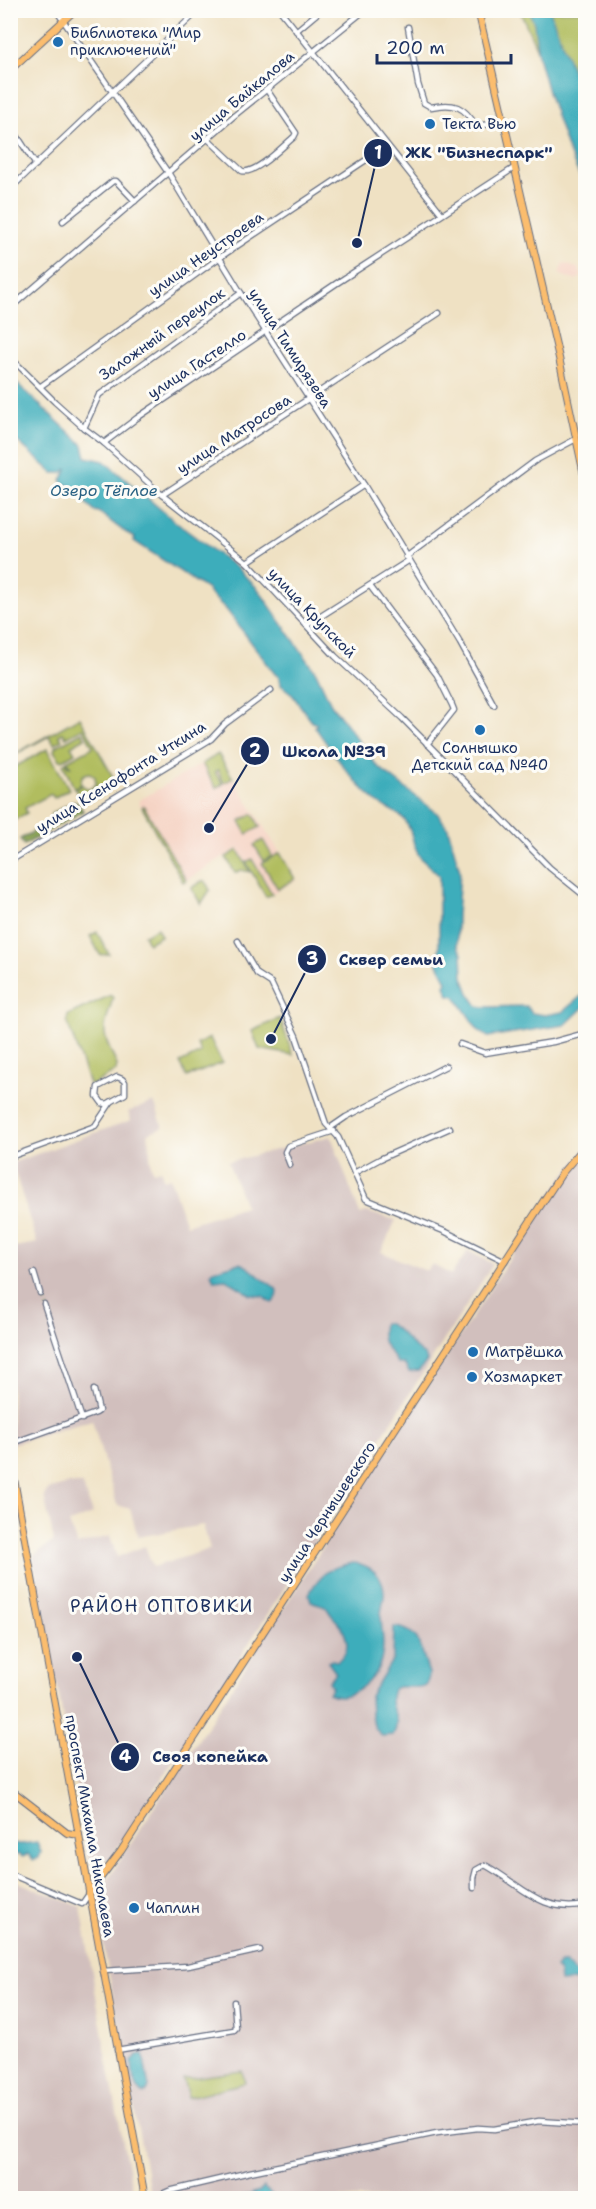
<svg xmlns="http://www.w3.org/2000/svg" width="596" height="2209" font-family="'Shantell Sans',sans-serif">
  <rect width="100%" height="100%" fill="#fdfcf7"/>
  <filter id="ink" filterUnits="userSpaceOnUse"><feTurbulence type="fractalNoise" baseFrequency=".0167" numOctaves="2"/><feDisplacementMap in="SourceGraphic" scale="12" xChannelSelector="R" yChannelSelector="G"/><feConvolveMatrix kernelMatrix="1 2 1 2 8 2 1 2 1" color-interpolation-filters="sRGB"/></filter>
  <filter id="wash" filterUnits="userSpaceOnUse"><feTurbulence type="fractalNoise" baseFrequency=".008" numOctaves="4" result="noise"/><feDisplacementMap in="SourceGraphic" scale="24" xChannelSelector="R" yChannelSelector="G"/><feGaussianBlur stdDeviation="1.35" result="paint"/><feColorMatrix in="noise" values="0 0 0 0 0 0 0 0 0 0 0 0 0 0 0 0 0 1.4 0 .05"/><feComposite in="paint" operator="in"/></filter>
  <g filter="url(#wash)">
    <rect width="100%" height="100%" fill="#efe1c3"/>
    <g fill="#f5d2c2">
      <path d="M563,263L580,269L579,272L582,273L580,279L577,278L576,281L559,274Z"/>
      <path d="M218,754L289,867L296,880L266,897L238,848L183,882L138,801Z"/>
    </g>
    <g fill="#d1bfbd">
      <path d="M154,1102L163,1127L148,1133L151,1165L153,1171L160,1169L164,1180L170,1178L186,1225L245,1206L228,1162L331,1136L360,1214L366,1212L396,1220L381,1252L424,1270H428L432,1264L451,1275L468,1251L493,1264L110,1859L90,1861L33,1556L54,1541L44,1496L48,1490L68,1484H82L93,1514L69,1523L77,1545L110,1536L117,1557L145,1546L153,1567L210,1549L203,1525L138,1537L130,1509L117,1505L92,1420L12,1444L10,1248L37,1243L12,1163L131,1120L128,1112Z"/>
      <path d="M585,1151V2198H151L95,1899L563,1177Z"/>
      <path d="M10,1879L81,1907L107,2060L134,2198H11Z"/>
    </g>
    <g fill="#b1bd5e" stroke="#66765e" stroke-width="1.5">
      <path d="M520,11H585V158Z"/>
      <path d="M80,717L113,777L97,796L83,803L75,789L82,785L88,789L92,788L96,784L95,777L90,773C83,773 80,778 81,784L74,788L63,764L66,762L69,767H71L67,761L93,747L83,728L66,737L63,733L59,735L62,740L54,744L49,736L10,757Z"/>
      <path d="M82,732L85,738L71,746L75,753L63,760H60L54,751L55,747Z"/>
      <path d="M47,749L69,789L54,798L51,794L25,808L27,813L13,821L11,820V769Z"/>
      <path d="M218,754L233,778L224,783L218,770L215,772L223,784L216,788L202,764Z"/>
      <path d="M144,806L186,880L183,882L142,807Z"/>
      <path d="M253,814L260,827L247,834L240,821Z"/>
      <path d="M263,840L272,856L264,861L254,845Z"/>
      <path d="M238,850L250,872L241,870L235,873L226,857Z"/>
      <path d="M280,853L295,879L278,889L262,863Z"/>
      <path d="M252,859L272,894L266,897L246,862Z"/>
      <path d="M202,881H205L210,890L201,904L191,888Z"/>
      <path d="M157,928L161,936L148,943L144,935Z"/>
      <path d="M97,932L109,954L100,955L90,936Z"/>
      <path d="M111,995L113,998C102,1034 101,1031 117,1065L116,1071L93,1085L89,1084L67,1021L68,1015Z"/>
      <path d="M280,1018L293,1055L259,1049L252,1031Z"/>
      <path d="M210,1038L222,1063L187,1077L180,1063L201,1053L197,1044Z"/>
      <path d="M242,2071L245,2083L188,2097L183,2079Z"/>
    </g>
    <g fill="#8ca455" stroke="#546a5a" stroke-width="1.5">
      <path d="M74,801L79,804L51,820V814Z"/>
      <path d="M80,806L83,811L24,845L20,839Z"/>
    </g>
    <g fill="#3eadbb" stroke="#2c6e8c" stroke-width="1.5">
      <path d="M529,11H550L585,105V187L567,148L548,92L538,56L534,23Z"/>
      <path d="M10,377L83,445L86,457L104,461L178,524L238,569L258,589L316,672L331,704L377,766L437,813L448,828L460,871L457,916V945L462,954L463,977L469,993L478,1006L485,1007L526,1006L532,1013L545,1015L562,1012L585,993V1006L565,1025L488,1037L478,1030L455,996L449,995L445,986L447,981L435,958L439,952V876C433,868 425,864 420,857C411,845 414,831 404,819C397,812 385,808 377,802C352,781 333,753 315,727L317,724L312,722L291,693L281,685L279,677L275,674L226,609L209,593L208,590L134,541L135,538C121,531 110,520 97,511L95,512L67,484L65,485L61,480L68,468L61,473H53L17,441L11,440Z"/>
      <path d="M239,1263C249,1266 253,1271 260,1277C269,1284 287,1290 272,1303L263,1296L251,1295L226,1279L214,1280L211,1273L214,1270Z"/>
      <path d="M383,1323C397,1322 412,1350 425,1355L427,1361L419,1371L409,1372L404,1364H398C387,1345 379,1346 383,1323Z"/>
      <path d="M353,1563C368,1564 383,1574 384,1591C385,1600 380,1610 381,1619C382,1633 385,1646 381,1660C376,1680 349,1704 328,1693L332,1688L329,1681L336,1673L328,1662L332,1660L337,1661C355,1650 345,1628 333,1617C330,1614 328,1609 325,1606C321,1604 315,1603 311,1601L309,1594C320,1573 330,1567 353,1563Z"/>
      <path d="M394,1627C423,1629 420,1651 429,1673C429,1698 404,1681 393,1689C385,1710 404,1716 393,1735L382,1736L375,1728L371,1716L370,1696L393,1659Z"/>
      <path d="M37,1842L41,1852L39,1858L33,1860L28,1854L23,1857L18,1854L11,1856V1843L21,1844Z"/>
      <path d="M560,1963H565L578,1976L576,1981L560,1982L559,1972L555,1968Z"/>
      <path d="M143,2054L149,2087L147,2092L143,2094C135,2089 132,2071 132,2062L137,2055Z"/>
      <path d="M263,2187L272,2195L273,2198H241L242,2197L260,2192Z"/>
    </g>
  </g>
  <g filter="url(#ink)">
    <g fill="none" stroke-linecap="round" stroke-linejoin="round">
      <path stroke="#c5bdaf" stroke-width="4.5" stroke-dasharray="4.5 2" stroke-linecap="butt" d="M40,1293L44,1304"/>
      <defs>
        <g id="minor">
          <path d="M56,10L169,174L241,293L364,485L460,643L494,705"/>
          <path d="M280,10L442,214"/>
          <path d="M408,27L418,84L424,103L431,107C454,102 464,106 476,126L503,122"/>
          <path d="M296,31L321,10"/>
          <path d="M10,125L36,165"/>
          <path d="M208,139L242,171C255,175 283,146 294,137L296,133L267,90"/>
          <path d="M10,189L199,10"/>
          <path d="M63,221L113,181H116L135,201"/>
          <path d="M10,308L235,115L365,10"/>
          <path d="M10,357L55,402L84,428L104,443L162,495L247,562L335,656L402,718L550,868L586,897"/>
          <path d="M41,386L219,258L387,146"/>
          <path d="M84,428L99,395L241,293"/>
          <path d="M104,443L137,418L337,283L514,168"/>
          <path d="M162,495L439,313"/>
          <path d="M406,557L535,461L576,439"/>
          <path d="M247,562L364,485"/>
          <path d="M370,586L437,675L452,705L454,710L427,744"/>
          <path d="M307,625L408,561"/>
          <path d="M10,861L211,739L225,724L271,690"/>
          <path d="M238,941L257,974L271,983L296,1036L326,1124L338,1137L366,1199L446,1232L505,1261"/>
          <path d="M460,1044L485,1053L553,1042L586,1033"/>
          <path d="M117,1077L122,1079L125,1082V1094L107,1104L102,1103L97,1096L98,1087Z"/>
          <path d="M330,1128L346,1117L446,1066"/>
          <path d="M10,1157L95,1126L111,1102"/>
          <path d="M290,1165L285,1152L288,1146L334,1131"/>
          <path d="M354,1173L380,1159L450,1128"/>
          <path d="M34,1273L40,1293"/>
          <path d="M44,1304L82,1419"/>
          <path d="M10,1444L96,1413L99,1411L94,1390"/>
          <path d="M582,1745H586"/>
          <path d="M10,1874L82,1904L89,1894"/>
          <path d="M474,1888V1878L476,1870L485,1865C522,1885 540,1914 586,1905"/>
          <path d="M103,1971L188,1966L260,1950"/>
          <path d="M117,2050L234,2030L236,2028L234,2002"/>
          <path d="M153,2198L169,2191L250,2172L437,2133L478,2128L494,2129L539,2121L586,2124"/>
        </g>
        <g id="major">
          <path d="M478,10L559,358L586,484"/>
          <path d="M10,70L75,10"/>
          <path d="M10,1457L145,2198"/>
          <path d="M10,1789L67,1833L79,1835"/>
          <path d="M89,1893L121,1851L531,1220L562,1173L586,1145"/>
        </g>
      </defs>
      <use href="#minor" stroke="#656d81" stroke-width="7"/>
      <use href="#major" stroke="#656d81" stroke-width="8"/>
      <use href="#minor" stroke="#fff" stroke-width="4.5"/>
      <use href="#major" stroke="#fbbd6e" stroke-width="6"/>
    </g>
  </g>
  <g fill="#1f6fb2" stroke="#fdfcf7" stroke-width="2">
    <circle cx="58" cy="42" r="6"/>
    <circle cx="430" cy="124" r="6"/>
    <circle cx="480" cy="730" r="6"/>
    <circle cx="473" cy="1352" r="6"/>
    <circle cx="472" cy="1377" r="6"/>
    <circle cx="134" cy="1908" r="6"/>
  </g>
  <g text-anchor="middle" dominant-baseline="central" stroke-width="6" stroke-linejoin="round" paint-order="stroke">
    <g font-size="15" fill="#1b2f5e" stroke="#fdfcf7" text-anchor="start">
      <text x="70" y="33">Библиотека "Мир<tspan x="70" dy="17">приключений"</tspan></text>
      <text x="442" y="124">Текта Вью</text>
      <text x="480" y="748" text-anchor="middle">Солнышко<tspan x="480" dy="17">Детский сад №40</tspan></text>
      <text x="485" y="1352">Матрёшка</text>
      <text x="484" y="1377">Хозмаркет</text>
      <text x="146" y="1908">Чаплин</text>
    </g>
    <g font-size="15" fill="#1b2f5e" stroke="#fdfcf7">
      <text transform="translate(242 96) rotate(-40)">улица Байкалова</text>
      <text transform="translate(206 254) rotate(-35)">улица Неустроева</text>
      <text transform="translate(162 334) rotate(-35)">Заложный переулок</text>
      <text transform="translate(290 348) rotate(57)">улица Тимирязева</text>
      <text transform="translate(197 364) rotate(-33)">улица Гастелло</text>
      <text transform="translate(234 434) rotate(-33)">улица Матросова</text>
      <text transform="translate(312 613) rotate(46)">улица Крупской</text>
      <text transform="translate(121 777) rotate(-32)">улица Ксенофонта Уткина</text>
      <text transform="translate(327 1512) rotate(-57)">улица Чернышевского</text>
      <text transform="translate(90 1826) rotate(80)">проспект Михаила Николаева</text>
    </g>
    <g font-size="16" font-style="italic" fill="#296183" stroke="#fdfcf7">
      <text x="104" y="490">Озеро Тёплое</text>
    </g>
    <g font-size="18" letter-spacing="1.5" fill="#1b2f5e" stroke="#fdfcf7">
      <text x="162" y="1606">РАЙОН ОПТОВИКИ</text>
    </g>
  </g>
  <path fill="none" stroke="#1b2f5e" stroke-width="2" d="M357 243L378 153M209 828L255 751M271 1039L312 959M77 1657L125 1757"/>
  <g fill="#1b2f5e" stroke="#fdfcf7" stroke-width="2">
    <circle cx="357" cy="243" r="6"/>
    <circle cx="209" cy="828" r="6"/>
    <circle cx="271" cy="1039" r="6"/>
    <circle cx="77" cy="1657" r="6"/>
    <circle cx="378" cy="153" r="15"/>
    <circle cx="255" cy="751" r="15"/>
    <circle cx="312" cy="959" r="15"/>
    <circle cx="125" cy="1757" r="15"/>
  </g>
  <g font-size="18" text-anchor="middle" font-weight="bold" fill="#fff">
    <text x="378" y="159">1</text>
    <text x="255" y="757">2</text>
    <text x="312" y="965">3</text>
    <text x="125" y="1763">4</text>
  </g>
  <g font-size="16" text-anchor="middle" font-weight="bold" fill="#1b2f5e" stroke="#fdfcf7" stroke-width="6" stroke-linejoin="round" paint-order="stroke">
    <text x="479" y="158">ЖК "Бизнеспарк"</text>
    <text x="334" y="757">Школа №39</text>
    <text x="391" y="965">Сквер семьи</text>
    <text x="210" y="1762">Своя копейка</text>
  </g>
  <rect width="596" height="2209" fill="none" stroke="#fdfcf7" stroke-width="36"/>
  <path d="M377 54v9h134v-9" fill="none" stroke="#1b2f5e" stroke-width="3"/>
  <text x="386" y="54" font-size="18" fill="#1b2f5e" stroke="#fdfcf7" stroke-width="4.5" paint-order="stroke">200 m</text>
</svg>
